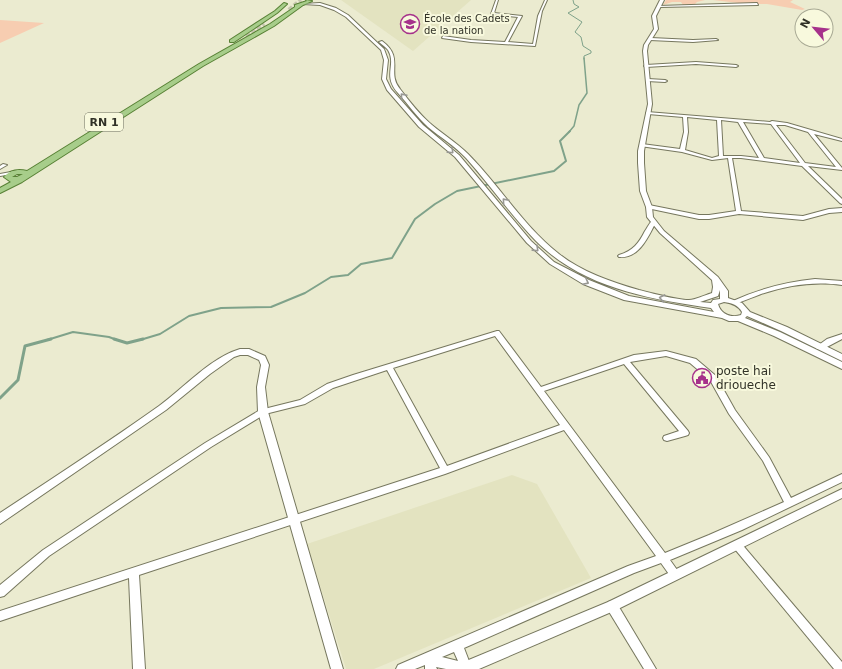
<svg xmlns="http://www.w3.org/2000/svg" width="842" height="669" font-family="'DejaVu Sans',sans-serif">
  <rect width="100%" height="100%" fill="#ebebd0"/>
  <g fill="#e3e3c0">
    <path d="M341,0H471L413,51Z"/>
    <path d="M512,475L537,484L591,578L374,669H346L307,544Z"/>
  </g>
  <g fill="#f7cdb1">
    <path d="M666,0H793L790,2L805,9L802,10L767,4H747L713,0H705L697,2L694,5H683L681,2H672L663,5Z"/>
    <path d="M0,20L44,23L0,43Z"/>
  </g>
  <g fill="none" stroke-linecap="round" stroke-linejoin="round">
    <path stroke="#7fa28a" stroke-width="1" d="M573,0L574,4L579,7L568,13L582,22L575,32L581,37L583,46L591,51V53L584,56V59"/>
    <path stroke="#7fa28a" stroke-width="1.5" d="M569,132L574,126L579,105L587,93L584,58"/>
    <g stroke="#7fa28a" stroke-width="2">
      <path d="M47,340L73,332L109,337L117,340"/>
      <path d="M140,340L160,334L189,316L221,308L271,307L305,293L331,277L348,275L361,264L392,258L415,219L435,204L457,191L554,171L566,161L560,141L570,131"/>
    </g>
    <g stroke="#7fa28a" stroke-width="3">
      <path d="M114,339L127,343L143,339"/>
      <path d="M0,398L18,380L25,346L51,339"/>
    </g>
  </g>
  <path fill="#413521" d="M695,372H698L709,383L701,384Z"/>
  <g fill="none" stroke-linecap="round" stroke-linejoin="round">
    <g stroke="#c6c6ae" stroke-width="4.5" stroke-dasharray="4.5 2" stroke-linecap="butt">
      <path d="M289,10L301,0"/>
      <path d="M246,36L265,25"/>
    </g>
    <defs>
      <g id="minor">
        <path d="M496,0H498L494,13L522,16L508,42L533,44L538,16L545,0H547L542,11L535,46L471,42L442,38L443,36L471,40L505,42L518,17L491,14Z"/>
        <path d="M757,3L758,5L659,7L658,6Z"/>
        <path d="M651,38L693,40L716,39L718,40L693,42L650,40Z"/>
        <path d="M696,62L736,65L738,66L736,67L696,64L646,67L644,66L646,65Z"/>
        <path d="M648,79L665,80L667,81L665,82L647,81V79Z"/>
        <path d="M647,112L770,122L772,121L787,123L842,139V141L814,134L842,168V170L808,166L842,199V204L840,203L802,166L741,158H732L741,211L803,216L829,209L842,208V212L829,213L803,220L739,214L709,219H699L647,208L646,207L649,205L699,215H709L736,211L728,158L712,160L682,152L640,146V144H642L680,149L684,132L683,117L648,114L646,113ZM687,117L717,120L719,156L712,158L685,150L688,132ZM721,120L738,122L759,158L741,156H723ZM743,122L771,124L800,163L764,158ZM776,125H785L808,132L836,167L805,163Z"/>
        <path d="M3,164L7,165L0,169V166Z"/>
        <path d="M16,171L18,172V173L0,176V174Z"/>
        <path d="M653,220L656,222C648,237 639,259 619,257L618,256L619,255C633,251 639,243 645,231C648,227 649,223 653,220Z"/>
        <path d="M815,279L842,281V285C814,281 788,285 761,294C753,297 744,301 735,304L732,302L733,301C759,289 786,282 815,279Z"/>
        <path d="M497,331H499L541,387L634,355L666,351L696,359L716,376L735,410L769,457L791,498L842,474V482L742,530L670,560L680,574L679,577L675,579L671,577L661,563L634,573L464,648L472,669H446L436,667L437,669H425V665L415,669H396L398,665L628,566L656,556L564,430L445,474L139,575L145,669H133L129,578L0,621V611L440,468L387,370L333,388L305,404L265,414L211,447L49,556L4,596L0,597V585L43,550L205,443L260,410L300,400L327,384L353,375ZM495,336L560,425L447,466L393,368ZM666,356L690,363L710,380L729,414L763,461L784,502L709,535L665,553L544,391L624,364L679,431L664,436L663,438L664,440L667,441L685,436L688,435L689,433L688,431L630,362ZM454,652L458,661L442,657Z"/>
        <path d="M842,334V339L823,349H817L816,347L827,339Z"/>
        <path d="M737,541L740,542L842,662V669H834L734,548L732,545L734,542Z"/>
        <path d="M612,601L616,602L656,669H644L608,610L607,606L608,602Z"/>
      </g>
      <g id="tertiary">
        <path d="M660,0H664L656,16L658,29L648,45L647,51L652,104L644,151V163L646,191L652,207L653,217L664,231L718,277L728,291V298L742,303L750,312L787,327L842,354V361L781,331L747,316L745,318L780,332L842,362V369L774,336L738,321H729L722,318L624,300L583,284L550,264L527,243L455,157L419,127L387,90L382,79L384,60L381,50L346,17L334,10L320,5L303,4L320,3L336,8L348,15L384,49L388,60L386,79L391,89L423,125L459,155L531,241L554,262L589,280L629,296L714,312L711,308C649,299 583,288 536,241C511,215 490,185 466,158C455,146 440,137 428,127C417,117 408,104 398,93C382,75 397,65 388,50C386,47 382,45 379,42L382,41C405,58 386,72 400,89C410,102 420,115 432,125C444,135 457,143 468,154C500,186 523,226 559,254C582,272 611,282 639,290C651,293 677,300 689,300C695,300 705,295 712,293L713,287L712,280L660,233L647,217L646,207L640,191L638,163V151L648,104L643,51L644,45L654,29L652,16ZM720,290V299L713,300L711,303L700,302L718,296ZM724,302C732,303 738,305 742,312L741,315C732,318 721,315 718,304Z"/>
        <path d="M240,349H249L265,356L269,365L265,387L268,412L343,669H331L258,412L257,387L261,365L259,360L248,355H240L234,357L210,374L166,410L0,524V513C53,478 107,443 159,406C184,388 210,358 240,349Z"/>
        <path d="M842,489V498L616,610L479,669H458L459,664L608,602Z"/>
      </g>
      <g id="primary">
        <path d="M306,0L312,1L303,5L274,26L203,66L22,182L0,193V188L11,182L4,177C10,170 19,169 27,171L199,64L270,24L295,7V5L307,1ZM23,174L17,177H12L17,174Z"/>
        <path d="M284,3L287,4L277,13L234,42H230V40L275,11Z"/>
      </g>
    </defs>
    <use href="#minor" stroke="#76775e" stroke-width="2"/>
    <use href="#tertiary" stroke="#76775e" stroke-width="2"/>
    <use href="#primary" stroke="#588135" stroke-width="2"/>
    <use href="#minor" fill="#fff" fill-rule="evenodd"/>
    <use href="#tertiary" fill="#fff" fill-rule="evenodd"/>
    <use href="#primary" fill="#a7cd8a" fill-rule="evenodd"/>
  </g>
  <defs><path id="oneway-chevron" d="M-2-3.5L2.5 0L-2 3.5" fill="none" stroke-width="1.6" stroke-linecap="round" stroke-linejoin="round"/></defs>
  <g stroke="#989893">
    <use href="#oneway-chevron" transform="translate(403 96) rotate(-131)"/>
    <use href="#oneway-chevron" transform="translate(451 151) rotate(44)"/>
    <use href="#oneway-chevron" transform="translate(505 201) rotate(-131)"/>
    <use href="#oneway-chevron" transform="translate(536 249) rotate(44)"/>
    <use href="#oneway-chevron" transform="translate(586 282) rotate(27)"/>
    <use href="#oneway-chevron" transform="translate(662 298) rotate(-169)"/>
  </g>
  <defs>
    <symbol id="school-ring" viewBox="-11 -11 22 22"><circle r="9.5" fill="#f8f9dd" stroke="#a6318b" stroke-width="1.5"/><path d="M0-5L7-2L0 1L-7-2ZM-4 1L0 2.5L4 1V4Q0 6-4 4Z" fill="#a6318b"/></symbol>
    <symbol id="civic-ring" viewBox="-11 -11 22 22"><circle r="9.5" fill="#f8f9dd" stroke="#a6318b" stroke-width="1.5"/><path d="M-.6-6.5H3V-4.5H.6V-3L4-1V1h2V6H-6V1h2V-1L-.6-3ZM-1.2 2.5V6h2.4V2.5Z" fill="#a6318b"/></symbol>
  </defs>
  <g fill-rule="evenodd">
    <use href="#school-ring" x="399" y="13" width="22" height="22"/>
    <use href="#civic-ring" x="691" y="367" width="22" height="22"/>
  </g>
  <g text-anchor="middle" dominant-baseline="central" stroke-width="4" stroke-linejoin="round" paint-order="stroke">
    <g font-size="10" fill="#313227" stroke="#f8f9dd" text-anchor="start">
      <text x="424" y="18">École des Cadets<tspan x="424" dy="12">de la nation</tspan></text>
    </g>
    <rect fill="#f8f9dd" stroke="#6d6e5e" stroke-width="1" x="85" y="113" width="38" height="18" rx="3"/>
    <g font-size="11" font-weight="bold" fill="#313227">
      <text x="104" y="122">RN 1</text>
    </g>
    <g font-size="12" fill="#313227" stroke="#f8f9dd" text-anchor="start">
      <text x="716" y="371">poste hai<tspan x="716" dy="14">drioueche</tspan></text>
    </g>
  </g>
  <g transform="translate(814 28) rotate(298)"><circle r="19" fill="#f8f9dd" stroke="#a8a994"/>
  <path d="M0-3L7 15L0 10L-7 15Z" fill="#a6318b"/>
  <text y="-6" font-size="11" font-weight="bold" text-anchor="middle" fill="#313227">N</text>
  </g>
</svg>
